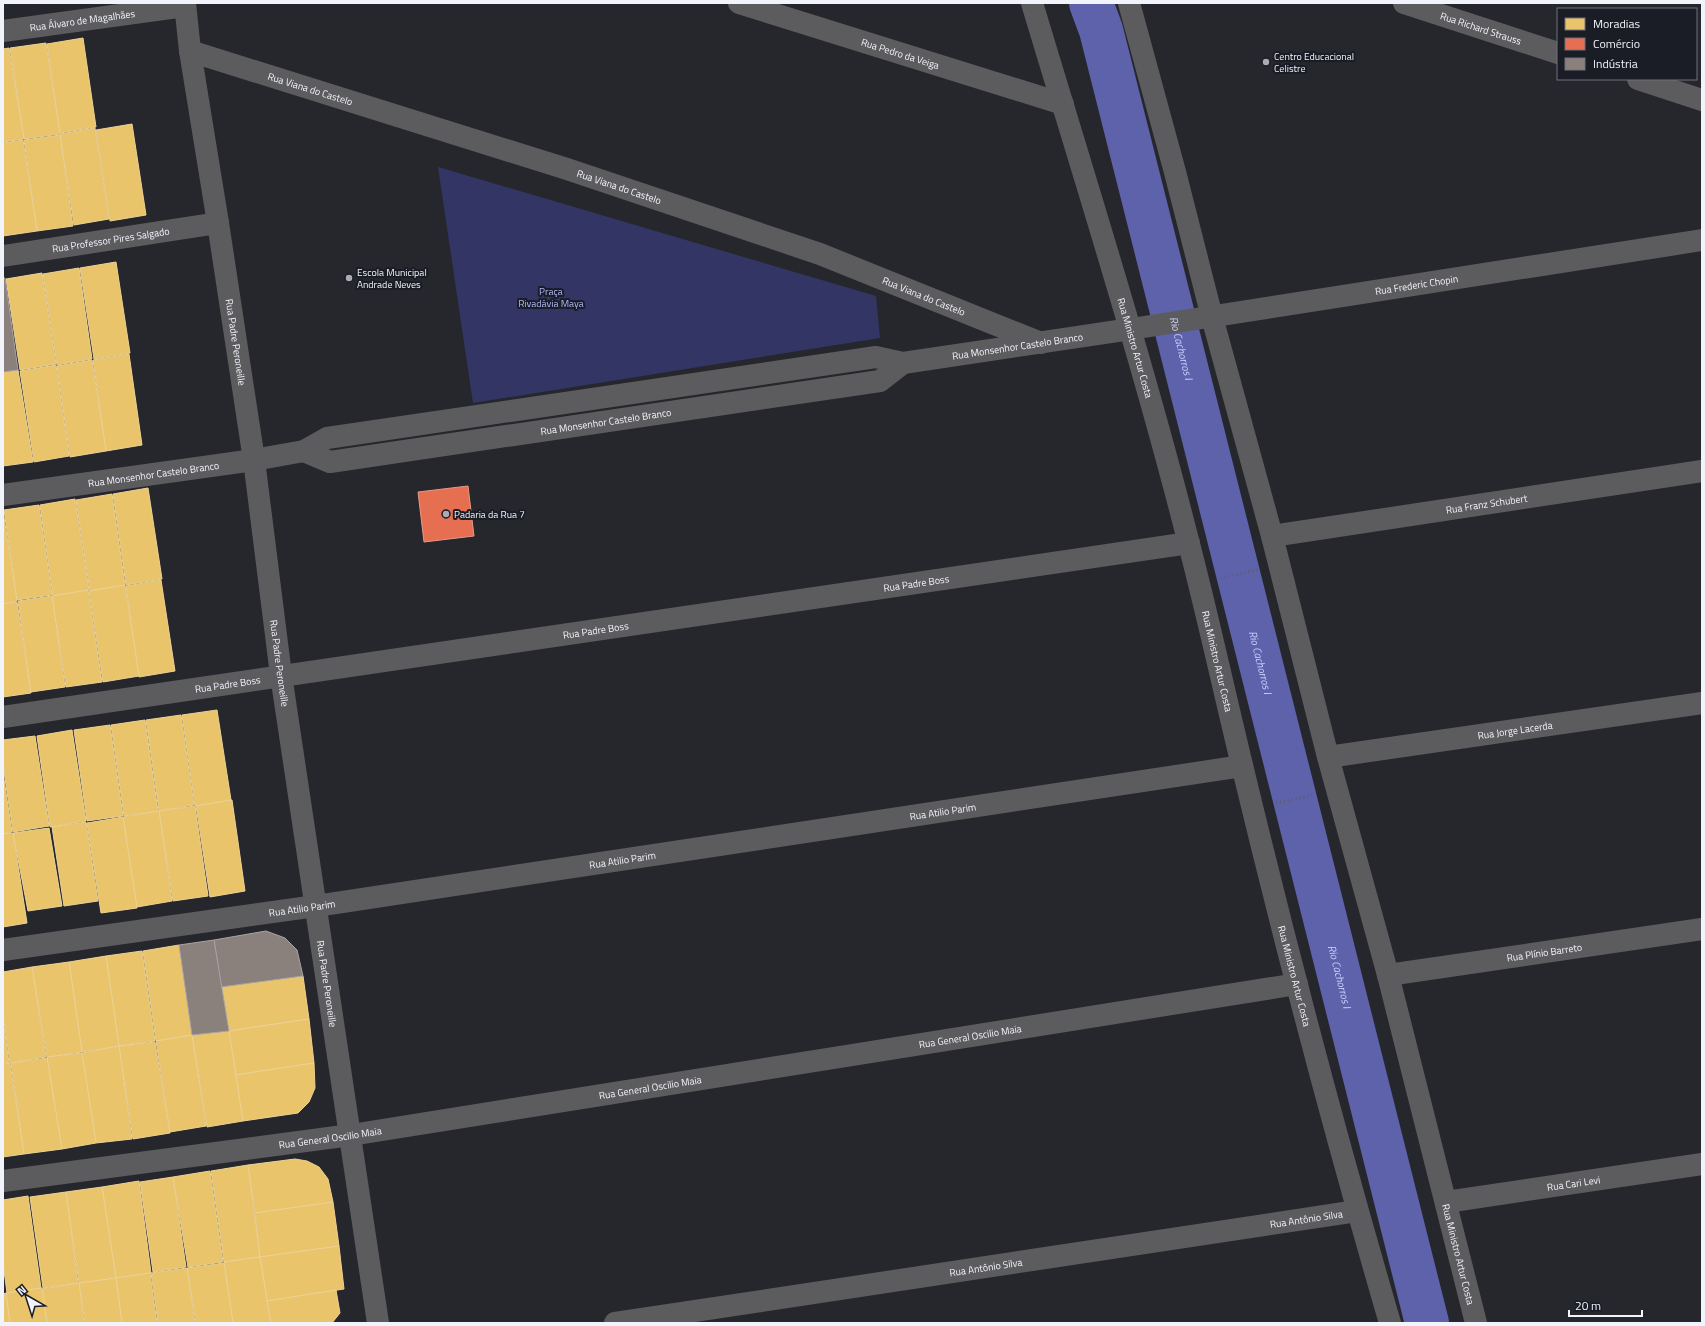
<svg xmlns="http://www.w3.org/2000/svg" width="1705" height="1326" font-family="'Titillium Web',sans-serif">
  <rect width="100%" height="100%" fill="#26272d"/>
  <path fill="#333665" d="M438,167L876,296L880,338L473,403Z"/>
  <g fill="#e9c46a" stroke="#ecd296">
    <path d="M83,38L96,127L60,133L47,44Z"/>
    <path d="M46,43L60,134L24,139L10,48Z"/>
    <path d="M9,48L24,139L3,142V49Z"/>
    <path d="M132,124L146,215L110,221L96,130Z"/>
    <path d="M95,128L109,219L74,225L60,134Z"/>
    <path d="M60,135L73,226L37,231L24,140Z"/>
    <path d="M23,140L37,231L3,236V143Z"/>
    <path d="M116,262L130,353L94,359L80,268Z"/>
    <path d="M79,268L92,359L57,365L43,274Z"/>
    <path d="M42,273L56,364L20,370L6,279Z"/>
    <path d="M129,354L142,445L106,451L93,360Z"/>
    <path d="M92,360L106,451L70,457L57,366Z"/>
    <path d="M56,365L69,456L34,462L20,371Z"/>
    <path d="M18,370L33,462L3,466V372Z"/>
    <path d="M148,488L162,579L126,585L113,494Z"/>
    <path d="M112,494L125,585L90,591L76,500Z"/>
    <path d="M75,499L89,590L53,596L40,505Z"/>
    <path d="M39,505L52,595L17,600L4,510Z"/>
    <path d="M3,511L17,601L3,604Z"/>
    <path d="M161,580L175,671L139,677L126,586Z"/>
    <path d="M125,585L139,676L103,682L89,591Z"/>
    <path d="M88,590L102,682L66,687L52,596Z"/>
    <path d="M52,596L65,687L31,692L18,601Z"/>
    <path d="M17,602L31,693L3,697V604Z"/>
    <path d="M217,710L231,800L195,806L182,715Z"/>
    <path d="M181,715L194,805L159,811L146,720Z"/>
    <path d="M145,720L158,811L124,816L111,725Z"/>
    <path d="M110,725L123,816L87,821L74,730Z"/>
    <path d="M72,730L86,821L50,827L37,736Z"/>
    <path d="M35,736L49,826L13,832L3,765V740Z"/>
    <path d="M3,773L12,832L3,834Z"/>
    <path d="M232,800L245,891L210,897L196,806Z"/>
    <path d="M195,806L208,896L173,901L159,811Z"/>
    <path d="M159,811L172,901L137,907L123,817Z"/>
    <path d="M123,817L137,908L101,913L87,823Z"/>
    <path d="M86,822L98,901L64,906L52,827Z"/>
    <path d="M49,828L62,906L28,911L13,833Z"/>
    <path d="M13,833L27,923L3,927V834Z"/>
    <path d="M179,945L192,1035L156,1041L143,951Z"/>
    <path d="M142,951L155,1041L119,1046L106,956Z"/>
    <path d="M106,956L119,1046L82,1052L69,962Z"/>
    <path d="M69,962L82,1052L47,1057L32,967Z"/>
    <path d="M32,967L46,1057L10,1063L3,1014V972Z"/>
    <path d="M303,976L309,1019L229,1031L221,987Z"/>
    <path d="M3,1019L9,1063H3Z"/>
    <path d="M309,1019L314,1063L236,1075L229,1031Z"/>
    <path d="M229,1031L243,1121L207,1127L192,1035Z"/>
    <path d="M192,1035L206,1126L170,1132L156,1041Z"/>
    <path d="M155,1042L170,1133L133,1139L119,1046Z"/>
    <path d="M119,1046L132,1139L96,1143L82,1053Z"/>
    <path d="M82,1053L96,1143L62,1149L47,1057Z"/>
    <path d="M47,1058L62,1149L24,1154L11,1063Z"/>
    <path d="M10,1063L24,1154L3,1157V1064Z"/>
    <path d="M314,1063L315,1088L309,1102L298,1113L243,1121L236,1075Z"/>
    <path d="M295,1159L307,1161L319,1167L328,1179L333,1202L255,1213L248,1165Z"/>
    <path d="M248,1165L260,1257L224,1262L211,1171Z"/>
    <path d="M210,1171L223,1262L188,1267L173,1177Z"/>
    <path d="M173,1177L186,1267L153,1272L140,1182Z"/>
    <path d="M139,1181L151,1273L116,1278L102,1187Z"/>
    <path d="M102,1187L116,1278L79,1283L66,1192Z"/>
    <path d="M66,1192L78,1283L43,1288L30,1197Z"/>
    <path d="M28,1196L41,1288L7,1293L3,1263V1200Z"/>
    <path d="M333,1202L339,1246L260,1257L255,1213Z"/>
    <path d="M339,1246L344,1289L267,1301L260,1257Z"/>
    <path d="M260,1257L271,1323H233L224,1262Z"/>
    <path d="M224,1263L233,1323H196L187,1268Z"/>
    <path d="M187,1268L195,1323H158L151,1273Z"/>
    <path d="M150,1273L157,1323H122L116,1278Z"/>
    <path d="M116,1278L122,1323H85L79,1283Z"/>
    <path d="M79,1283L84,1323H47L42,1289Z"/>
    <path d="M42,1288L47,1323H10L6,1293Z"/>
    <path d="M336,1290L340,1313L332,1323H271L267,1301Z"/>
    <path d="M6,1293L10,1323H3V1294Z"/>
  </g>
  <path fill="#e76f51" stroke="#ea9784" d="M468,486L474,536L424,542L418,492Z"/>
  <g fill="#8a817c" stroke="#a9a4a2">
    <path d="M3,278H5L18,370L3,372Z"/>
    <path d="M266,931L285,938L297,950L303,976L221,987L214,940Z"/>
    <path d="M214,940L229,1031L192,1035L179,945Z"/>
  </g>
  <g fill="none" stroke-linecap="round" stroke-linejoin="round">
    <path stroke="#5d62ab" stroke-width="44" id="s1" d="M1091,3L1101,30L1427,1323"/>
    <g stroke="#5d5e61" stroke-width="2.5" stroke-dasharray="1 3" stroke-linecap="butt">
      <path d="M1221,578L1257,570"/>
      <path d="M1276,803L1314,795"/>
    </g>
    <g stroke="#5c5c5f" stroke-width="22">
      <path id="s2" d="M185,3L190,51L218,223L254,460L281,675L378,1323"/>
      <path id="s3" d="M739,3L1063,104"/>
      <path id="s4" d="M1404,3L1558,53"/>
      <path id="s5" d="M3,31L185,6"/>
      <path id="s6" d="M190,51L567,169L820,254L1041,343"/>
      <path d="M1638,79L1702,100"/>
      <path id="s7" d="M3,256L218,223"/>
      <path id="s8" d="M304,451L330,462L880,381L903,363"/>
      <path id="s9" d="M3,495L254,460L304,451L327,438L876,357L903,363L1131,329"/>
      <path id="s10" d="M1272,536L1702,471"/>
      <path id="s11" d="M3,717L1189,543"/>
      <path id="s12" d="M1328,757L1702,703"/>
      <path id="s13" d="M3,950L316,906L1242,766"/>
      <path id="s14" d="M1388,975L1702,929"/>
      <path id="s15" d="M3,1181L351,1135L1297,984"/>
      <path id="s16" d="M1446,1202L1702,1164"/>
      <path id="s17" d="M615,1323L1357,1211"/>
    </g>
    <g stroke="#5c5c5f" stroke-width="22">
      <path id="s18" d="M1032,3C1086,183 1143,362 1189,544C1208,617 1224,691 1242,765C1287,952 1336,1138 1390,1323"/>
      <path id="s19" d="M1129,3L1175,172L1212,317L1272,536L1328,757L1388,975L1476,1323"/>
      <path id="s20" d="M1131,329L1702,240"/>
    </g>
  </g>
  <g fill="#abacb3" stroke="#1a1c26" stroke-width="1.5">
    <circle cx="1266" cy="62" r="4"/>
    <circle cx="349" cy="278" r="4"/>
    <circle cx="446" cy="514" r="4"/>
  </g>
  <g text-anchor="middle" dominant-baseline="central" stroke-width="4" stroke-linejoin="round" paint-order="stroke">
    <g font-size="10" fill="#f2f4fb" stroke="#1a1c26">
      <text stroke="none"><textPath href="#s5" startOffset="80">Rua Álvaro de Magalhães</textPath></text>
      <text stroke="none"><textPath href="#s4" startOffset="81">Rua Richard Strauss</textPath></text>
      <text stroke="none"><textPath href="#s3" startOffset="169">Rua Pedro da Veiga</textPath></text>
      <text stroke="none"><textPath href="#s6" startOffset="126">Rua Viana do Castelo</textPath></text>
      <text stroke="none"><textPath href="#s6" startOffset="450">Rua Viana do Castelo</textPath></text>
      <text stroke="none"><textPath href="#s7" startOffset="109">Rua Professor Pires Salgado</textPath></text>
      <text stroke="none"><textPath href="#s20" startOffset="289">Rua Frederic Chopin</textPath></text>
      <text stroke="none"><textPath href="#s6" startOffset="774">Rua Viana do Castelo</textPath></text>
      <text stroke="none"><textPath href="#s2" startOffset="343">Rua Padre Peroneille</textPath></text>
      <text stroke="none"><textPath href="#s9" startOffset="1029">Rua Monsenhor Castelo Branco</textPath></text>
      <text stroke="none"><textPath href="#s18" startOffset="360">Rua Ministro Artur Costa</textPath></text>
      <text stroke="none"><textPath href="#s8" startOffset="307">Rua Monsenhor Castelo Branco</textPath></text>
      <text stroke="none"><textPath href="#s9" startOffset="152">Rua Monsenhor Castelo Branco</textPath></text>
      <text stroke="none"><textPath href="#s10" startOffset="217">Rua Franz Schubert</textPath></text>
      <text stroke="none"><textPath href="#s11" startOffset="923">Rua Padre Boss</textPath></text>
      <text stroke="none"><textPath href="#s11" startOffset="599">Rua Padre Boss</textPath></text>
      <text stroke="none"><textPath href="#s18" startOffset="684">Rua Ministro Artur Costa</textPath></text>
      <text stroke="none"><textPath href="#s2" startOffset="667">Rua Padre Peroneille</textPath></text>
      <text stroke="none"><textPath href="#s11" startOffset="227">Rua Padre Boss</textPath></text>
      <text stroke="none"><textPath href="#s12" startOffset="189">Rua Jorge Lacerda</textPath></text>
      <text stroke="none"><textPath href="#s13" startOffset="950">Rua Atilio Parim</textPath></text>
      <text stroke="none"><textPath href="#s13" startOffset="626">Rua Atilio Parim</textPath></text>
      <text stroke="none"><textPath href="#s13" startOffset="302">Rua Atilio Parim</textPath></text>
      <text stroke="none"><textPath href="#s14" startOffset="158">Rua Plínio Barreto</textPath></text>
      <text stroke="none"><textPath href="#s18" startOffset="1008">Rua Ministro Artur Costa</textPath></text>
      <text stroke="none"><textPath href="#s2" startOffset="991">Rua Padre Peroneille</textPath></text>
      <text stroke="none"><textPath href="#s15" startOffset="978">Rua General Oscilio Maia</textPath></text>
      <text stroke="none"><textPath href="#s15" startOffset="654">Rua General Oscilio Maia</textPath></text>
      <text stroke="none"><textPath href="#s15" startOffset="330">Rua General Oscilio Maia</textPath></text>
      <text stroke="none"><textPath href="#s16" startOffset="129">Rua Cari Levi</textPath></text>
      <text stroke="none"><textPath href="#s17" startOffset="699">Rua Antônio Silva</textPath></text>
      <text stroke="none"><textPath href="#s19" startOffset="1294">Rua Ministro Artur Costa</textPath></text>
      <text stroke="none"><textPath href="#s17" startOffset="375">Rua Antônio Silva</textPath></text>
    </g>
    <g font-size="10" fill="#f2f4fb" stroke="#1a1c26" text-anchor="start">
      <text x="1274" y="56">Centro Educacional<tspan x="1274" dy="12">Celistre</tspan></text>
      <text x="357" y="272">Escola Municipal<tspan x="357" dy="12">Andrade Neves</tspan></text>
      <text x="454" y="514">Padaria da Rua 7</text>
    </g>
    <g font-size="10" fill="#b0b9f9" stroke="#1a1c26">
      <text x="551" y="291">Praça<tspan x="551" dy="12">Rivadávia Maya</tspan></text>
    </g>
    <g font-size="11" font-style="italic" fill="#cbd2fe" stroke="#1a1c26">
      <text stroke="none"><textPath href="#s1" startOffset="357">Rio Cachorros I</textPath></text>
      <text stroke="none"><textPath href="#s1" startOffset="681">Rio Cachorros I</textPath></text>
      <text stroke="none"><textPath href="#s1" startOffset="1005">Rio Cachorros I</textPath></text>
    </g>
  </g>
  <rect width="1705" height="1326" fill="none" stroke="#f2f4fb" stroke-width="8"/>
  <rect x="1557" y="8" width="140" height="72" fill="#1a1c26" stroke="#70727b"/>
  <rect x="1565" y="18" width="20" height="12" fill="#e9c46a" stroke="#70727b"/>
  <text x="1593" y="28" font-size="12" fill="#f2f4fb">Moradias</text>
  <rect x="1565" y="38" width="20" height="12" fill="#e76f51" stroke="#70727b"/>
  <text x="1593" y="48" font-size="12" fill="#f2f4fb">Comércio</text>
  <rect x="1565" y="58" width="20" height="12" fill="#8a817c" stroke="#70727b"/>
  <text x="1593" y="68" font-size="12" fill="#f2f4fb">Indústria</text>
  <g transform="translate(28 1298) rotate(321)" stroke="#1a1c26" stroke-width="3" paint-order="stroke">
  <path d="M0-3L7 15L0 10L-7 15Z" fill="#f2f4fb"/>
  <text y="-6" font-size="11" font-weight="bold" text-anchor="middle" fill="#f2f4fb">N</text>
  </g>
  <path d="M1569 1310v6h73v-6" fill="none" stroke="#f2f4fb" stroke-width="2"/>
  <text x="1575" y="1310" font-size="12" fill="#f2f4fb" stroke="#1a1c26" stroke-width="3" paint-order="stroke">20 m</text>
</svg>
